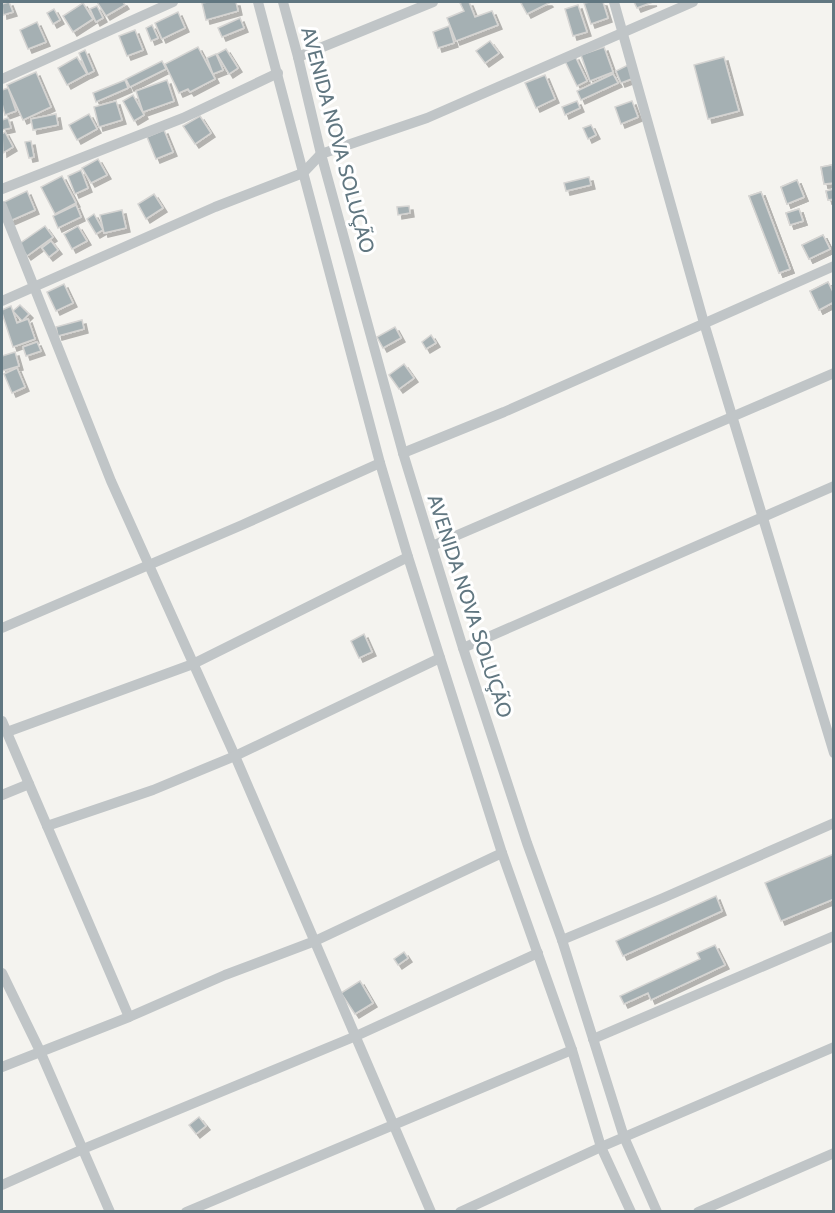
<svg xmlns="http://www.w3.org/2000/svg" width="835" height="1213" font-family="Cabin,sans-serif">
  <defs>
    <filter id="shadow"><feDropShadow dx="4" dy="4" stdDeviation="0" flood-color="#0004"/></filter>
  </defs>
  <rect width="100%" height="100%" fill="#f4f3ef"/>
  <g fill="#a5b0b3" stroke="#d5d4d2" stroke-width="1.5" filter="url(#shadow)">
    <path d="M9,2L13,12L3,15L2,4Z"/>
    <path d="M97,2H123L125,5L106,16Z"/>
    <path d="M208,2H236L238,11L206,20L202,3Z"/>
    <path d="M463,2H469L475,17L492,11L498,25L456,41L447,18L464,11L460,3Z"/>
    <path d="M523,2H548L549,3L527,14L521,3Z"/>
    <path d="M590,2H603L608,18L591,24L584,3Z"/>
    <path d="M634,2H653L637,8Z"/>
    <path d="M83,3L93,19L73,32L63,16Z"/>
    <path d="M578,5L587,32L573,36L565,9Z"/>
    <path d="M97,6L103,18L96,22L90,9Z"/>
    <path d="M54,9L60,20L53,24L47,13Z"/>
    <path d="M178,12L185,28L162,39L155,23Z"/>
    <path d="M240,18L244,28L222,37L218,28Z"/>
    <path d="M37,22L46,42L28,49L20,30Z"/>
    <path d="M152,25L158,38L151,41L146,28Z"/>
    <path d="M449,26L454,43L438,48L433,32Z"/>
    <path d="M135,30L143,50L127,56L119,36Z"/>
    <path d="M490,41L499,53L485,63L476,51Z"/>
    <path d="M198,47L215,79L190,92L188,89L179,93L165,64Z"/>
    <path d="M604,47L613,72L590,81L581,55Z"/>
    <path d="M226,49L238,68L229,74L217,54Z"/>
    <path d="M85,50L94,71L88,74L79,53Z"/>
    <path d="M216,54L223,70L213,74L207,58Z"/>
    <path d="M575,56L587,81L577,86L565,61Z"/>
    <path d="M77,57L87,74L67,85L58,68Z"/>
    <path d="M724,57L739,111L708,119L694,65Z"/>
    <path d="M162,61L166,69L130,87L126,79Z"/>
    <path d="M628,65L634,78L621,83L616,71Z"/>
    <path d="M36,72L51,107L23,120L7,85Z"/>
    <path d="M613,74L618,83L581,100L577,91Z"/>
    <path d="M545,75L555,99L536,108L525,83Z"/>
    <path d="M125,80L128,88L96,102L93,93Z"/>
    <path d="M167,80L174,101L143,112L136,91Z"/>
    <path d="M8,88L16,111L5,115L2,104V90Z"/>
    <path d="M133,95L144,115L134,121L123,101Z"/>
    <path d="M116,101L122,120L99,127L94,107Z"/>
    <path d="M577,101L580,108L565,115L562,107Z"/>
    <path d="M632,101L638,117L621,124L615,107Z"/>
    <path d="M56,114L58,125L33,130L31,119Z"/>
    <path d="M89,114L97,129L77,140L69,125Z"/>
    <path d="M200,116L211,133L195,144L183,126Z"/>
    <path d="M8,118L11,128L2,130V120Z"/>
    <path d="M591,125L596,135L588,139L583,128Z"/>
    <path d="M164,130L173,152L156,159L147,137Z"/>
    <path d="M5,132L13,147L3,153L2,134Z"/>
    <path d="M31,141L34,157L29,158L25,142Z"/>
    <path d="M98,159L107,175L91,183L82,168Z"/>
    <path d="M832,165L834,183L824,184L821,167Z"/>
    <path d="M832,165L834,183L824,184L821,167Z"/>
    <path d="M81,170L88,188L75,194L68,176Z"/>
    <path d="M62,176L76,203L55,214L41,187Z"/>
    <path d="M589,177L591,185L566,191L564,183Z"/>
    <path d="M797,180L804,197L787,204L781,187Z"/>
    <path d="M797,180L804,197L787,204L781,187Z"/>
    <path d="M834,189V199L828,200L826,191Z"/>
    <path d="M834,189V199L828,200L826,191Z"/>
    <path d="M27,191L35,210L10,221L2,203Z"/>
    <path d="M761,192L790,269L779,273L749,196Z"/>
    <path d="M761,192L790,269L779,273L749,196Z"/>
    <path d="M154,194L163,208L146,219L138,204Z"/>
    <path d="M76,205L81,217L58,228L53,216Z"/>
    <path d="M409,206L410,213L398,215L397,207Z"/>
    <path d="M799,209L803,221L790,225L786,213Z"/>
    <path d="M799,209L803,221L790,225L786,213Z"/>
    <path d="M122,210L126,228L104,233L100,215Z"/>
    <path d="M94,214L103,230L96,234L87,219Z"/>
    <path d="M45,226L53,237L27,256L19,244Z"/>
    <path d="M78,226L87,241L72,249L64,234Z"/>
    <path d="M823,235L830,249L809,259L802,245Z"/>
    <path d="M823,235L830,249L809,259L802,245Z"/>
    <path d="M51,241L58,250L49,257L42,248Z"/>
    <path d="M828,282L834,294V302L819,310L810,291Z"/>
    <path d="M828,282L834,294V302L819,310L810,291Z"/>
    <path d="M64,284L73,303L56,311L47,292Z"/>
    <path d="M20,305L29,314L22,321L13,311Z"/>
    <path d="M11,306L17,323L28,319L35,339L13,347L2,313V310Z"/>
    <path d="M82,320L84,329L58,336L56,327Z"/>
    <path d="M395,327L401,338L383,348L377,337Z"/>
    <path d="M431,335L436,343L426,349L422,342Z"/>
    <path d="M37,342L41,351L26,356L23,347Z"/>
    <path d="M15,352L19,366L2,371V356Z"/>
    <path d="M404,364L414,378L399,389L389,375Z"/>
    <path d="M17,368L25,387L12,393L4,374Z"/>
    <path d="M364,634L372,652L359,658L351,641Z"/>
    <path d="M834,854V899L781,921L765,883Z"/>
    <path d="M716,896L722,911L623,956L616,941Z"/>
    <path d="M715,945L725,965L651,1000L648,993L624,1004L620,996L700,959L697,953Z"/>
    <path d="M404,952L408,958L398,965L394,959Z"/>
    <path d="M360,981L373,1003L355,1014L341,993Z"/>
    <path d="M199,1117L206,1126L196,1134L189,1125Z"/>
  </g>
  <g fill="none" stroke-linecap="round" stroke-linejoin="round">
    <g stroke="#c0c5c7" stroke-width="10">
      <path d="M258,2L380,463L408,557L502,853L572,1050L601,1147L631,1212"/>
      <path d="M283,2L298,57L321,154L403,453L463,648L527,843L562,940L624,1137L657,1212"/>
      <path d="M614,2L704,323L834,753"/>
      <path d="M298,57L433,2"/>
      <path d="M2,79L173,2"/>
      <path d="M2,189L183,118L278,73"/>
      <path d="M2,206L111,481L235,756L431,1212"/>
      <path d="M2,301L215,207L303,173L321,154L427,118L693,2"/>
      <path d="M403,453L504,412L834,266"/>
      <path d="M432,546L834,373"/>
      <path d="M2,628L242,525L380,463"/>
      <path d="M463,648L834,486"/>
      <path d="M2,721L129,1017"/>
      <path d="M7,732L193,664L408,557"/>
      <path d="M2,795L29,784"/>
      <path d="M47,826L153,790L235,756L440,658"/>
      <path d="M562,940L663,898L834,823"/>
      <path d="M2,973L40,1051L110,1212"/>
      <path d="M593,1039L834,936"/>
      <path d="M2,1067L129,1017L225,975L315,941L502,853"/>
      <path d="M2,1185L83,1149L356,1036L538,953"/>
      <path d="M186,1212L572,1050"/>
      <path d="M460,1212L601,1147L834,1047"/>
      <path d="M698,1212L834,1153"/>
    </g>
  </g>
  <g text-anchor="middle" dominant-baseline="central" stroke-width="6" stroke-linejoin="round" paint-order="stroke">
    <g font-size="20" fill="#617781" stroke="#fff">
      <text transform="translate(338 140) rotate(75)">AVENIDA NOVA SOLUÇÃO</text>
      <text transform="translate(470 606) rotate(72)">AVENIDA NOVA SOLUÇÃO</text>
    </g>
  </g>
  <rect width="835" height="1213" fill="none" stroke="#617781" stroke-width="6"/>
</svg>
